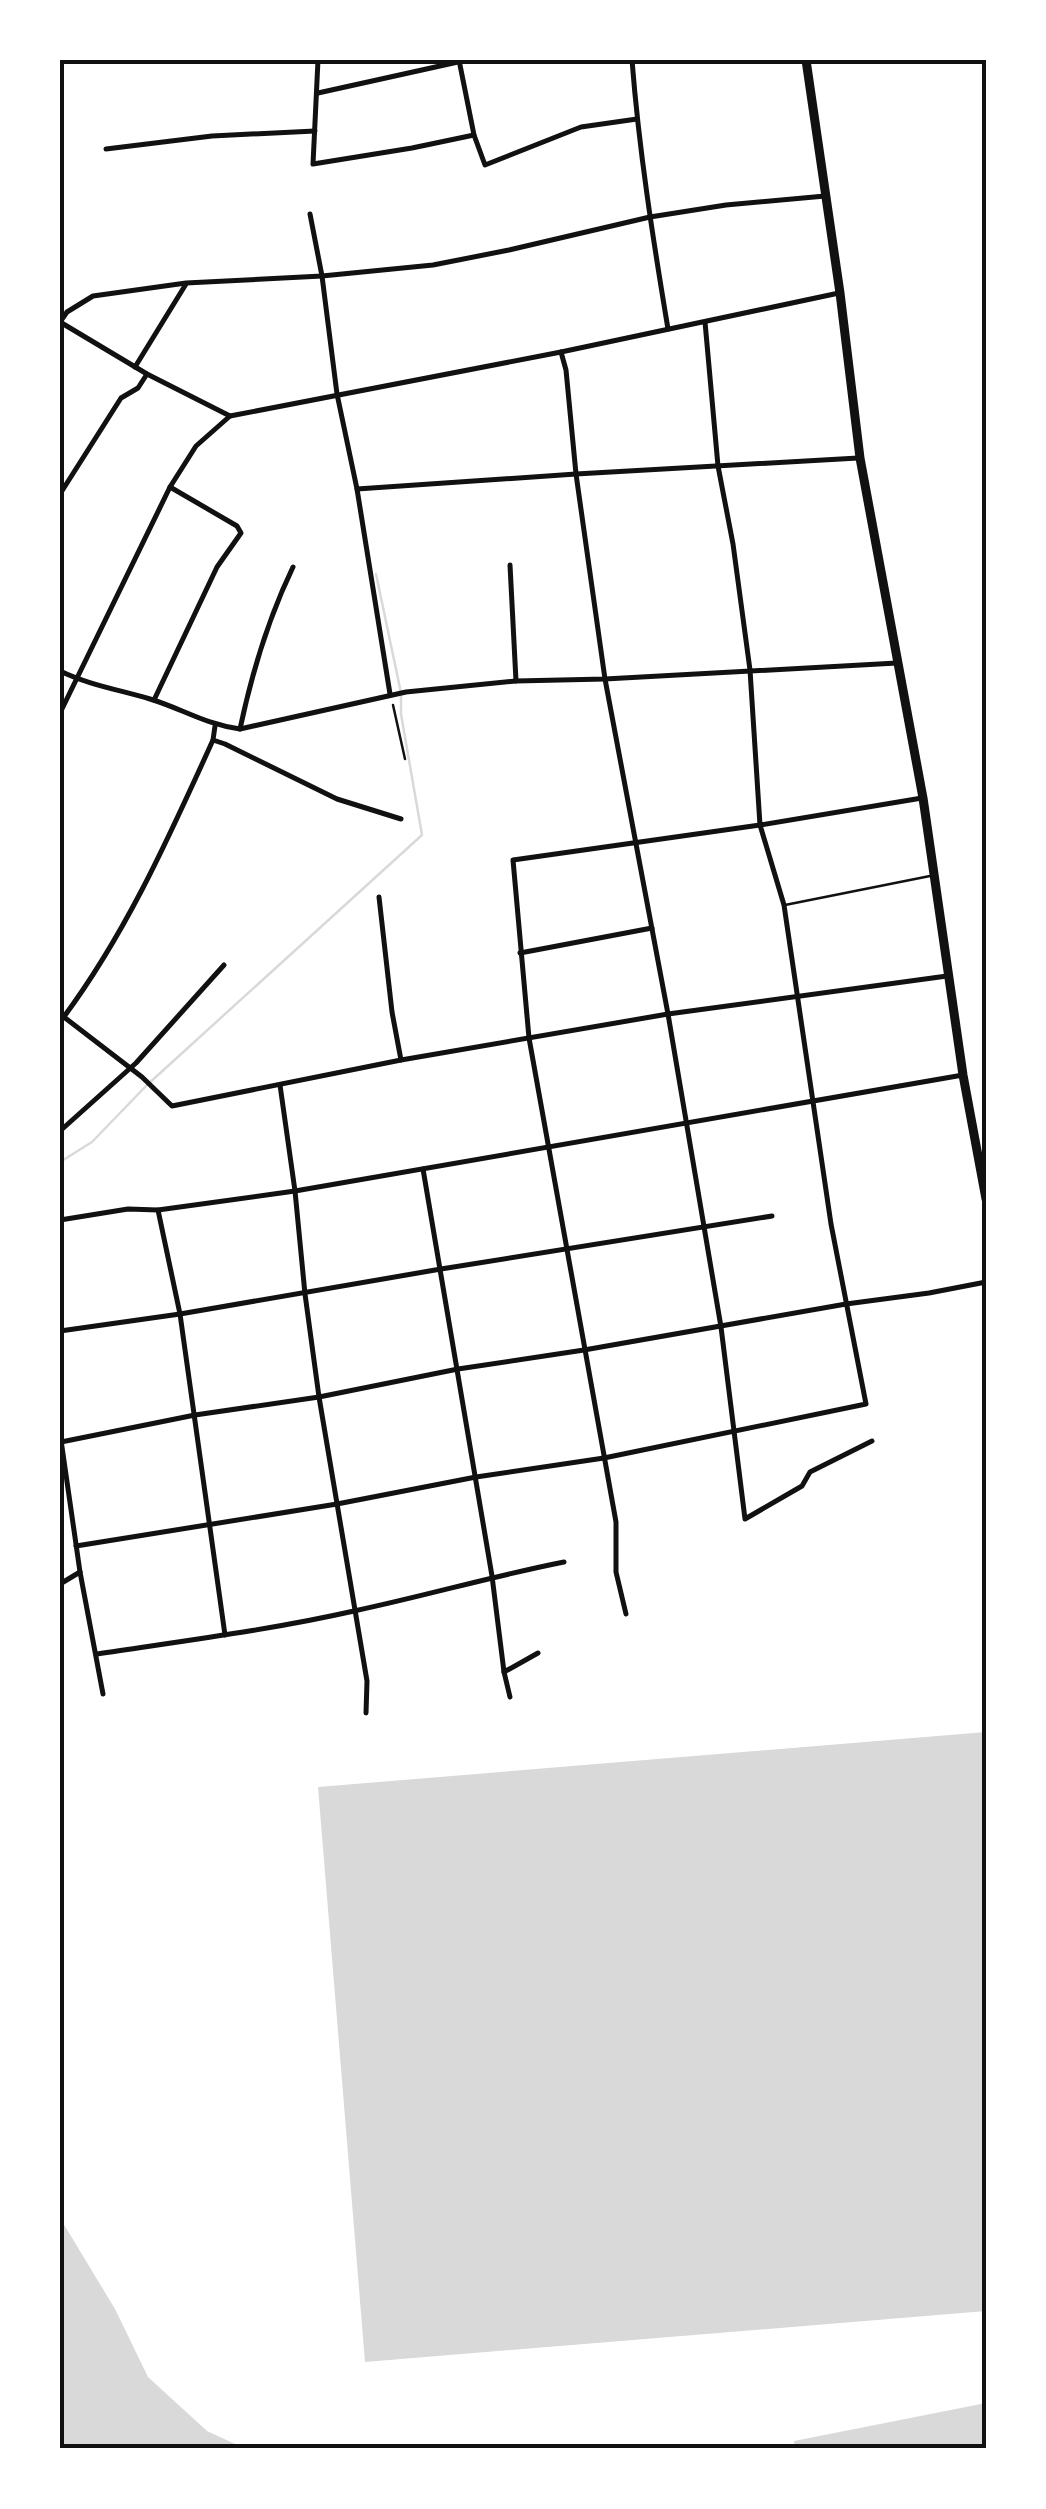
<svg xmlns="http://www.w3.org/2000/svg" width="1046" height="2509" font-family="'PT Serif',serif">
  <rect width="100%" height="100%" fill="#fff"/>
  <g fill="#d9d9d9">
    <path d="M986,1732V2311L365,2362L318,1787Z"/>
    <path d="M60,2218L115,2309L148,2377L207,2431L246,2449H65L60,2443Z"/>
    <path d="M986,2403V2449H795L794,2441Z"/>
  </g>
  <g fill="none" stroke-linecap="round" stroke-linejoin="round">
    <path stroke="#d9d9d9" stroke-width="2.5" d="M60,1162L92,1142L147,1085L422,835L401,714V693L376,574"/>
    <path stroke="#111" stroke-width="2.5" d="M393,705L405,759"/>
    <path stroke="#111" stroke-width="2.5" d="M785,905L930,876"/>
    <g stroke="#111" stroke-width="5">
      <path d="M318,60L313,164L412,148L474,135"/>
      <path d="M459,60L474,135L485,165L581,127L637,119"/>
      <path d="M632,60C639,150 653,239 668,329"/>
      <path d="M318,93L467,60"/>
      <path d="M106,149L212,136L315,131"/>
      <path d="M310,214L322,276L337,394L357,489L390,694"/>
      <path d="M561,352L566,370L576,474L605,679L668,1014L721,1327L745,1519L802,1486L810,1472L872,1441"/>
      <path d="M135,367L186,284"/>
      <path d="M230,416L147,374L60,322L67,312L93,296L186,283L322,276L433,265L509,250L650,217L726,205L825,196"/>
      <path d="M357,489L576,474L858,458"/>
      <path d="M60,494L121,398L138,388L147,374"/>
      <path d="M510,565L516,681"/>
      <path d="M60,671C89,685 120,690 150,699C183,709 204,724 240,729L406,692L516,681L605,679L897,663"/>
      <path d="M154,700L217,567L241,533L237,526L170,487"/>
      <path d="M60,713L170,487L196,446L230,416L561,352L839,293"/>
      <path d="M240,729C252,672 268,619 293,567"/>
      <path d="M213,740L225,744L337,799L401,819"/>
      <path d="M379,897L392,1012L401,1060"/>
      <path d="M520,953L652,928"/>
      <path d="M60,1014L142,1077L172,1106L401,1060L668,1014L947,976"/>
      <path d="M60,1022C125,936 169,837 213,740L215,726"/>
      <path d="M280,1085L295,1191L305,1294L319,1397L367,1681L366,1713"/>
      <path d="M60,1131L136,1063L224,965"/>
      <path d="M423,1169L492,1576L504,1672L510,1697"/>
      <path d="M158,1210L180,1314L225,1635"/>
      <path d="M60,1220L128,1209L158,1210L295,1191L963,1075"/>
      <path d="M60,1331L180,1314L441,1269L772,1216"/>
      <path d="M60,1433L80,1572L103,1694"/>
      <path d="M61,1442L195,1415L319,1397L458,1369L584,1350L846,1304L929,1293L986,1282"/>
      <path d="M76,1546L337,1504L476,1477L604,1458L866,1404L831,1224L784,905L760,825L750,670L733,544L718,466L705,322"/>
      <path d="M60,1584L80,1572"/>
      <path d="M626,1614L616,1572V1522L529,1038L513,860L760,825L922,798"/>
      <path d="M97,1654C183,1641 270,1630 354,1611C425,1596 493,1576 564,1562"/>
      <path d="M504,1672L538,1653"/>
    </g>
    <path stroke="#111" stroke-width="9" d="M806,60L840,293L860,458L923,798L963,1075L986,1199"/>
  </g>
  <rect width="1046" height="2509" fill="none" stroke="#ffffff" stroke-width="125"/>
  <rect x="62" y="62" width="922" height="2384" fill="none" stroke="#111" stroke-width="4"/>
</svg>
